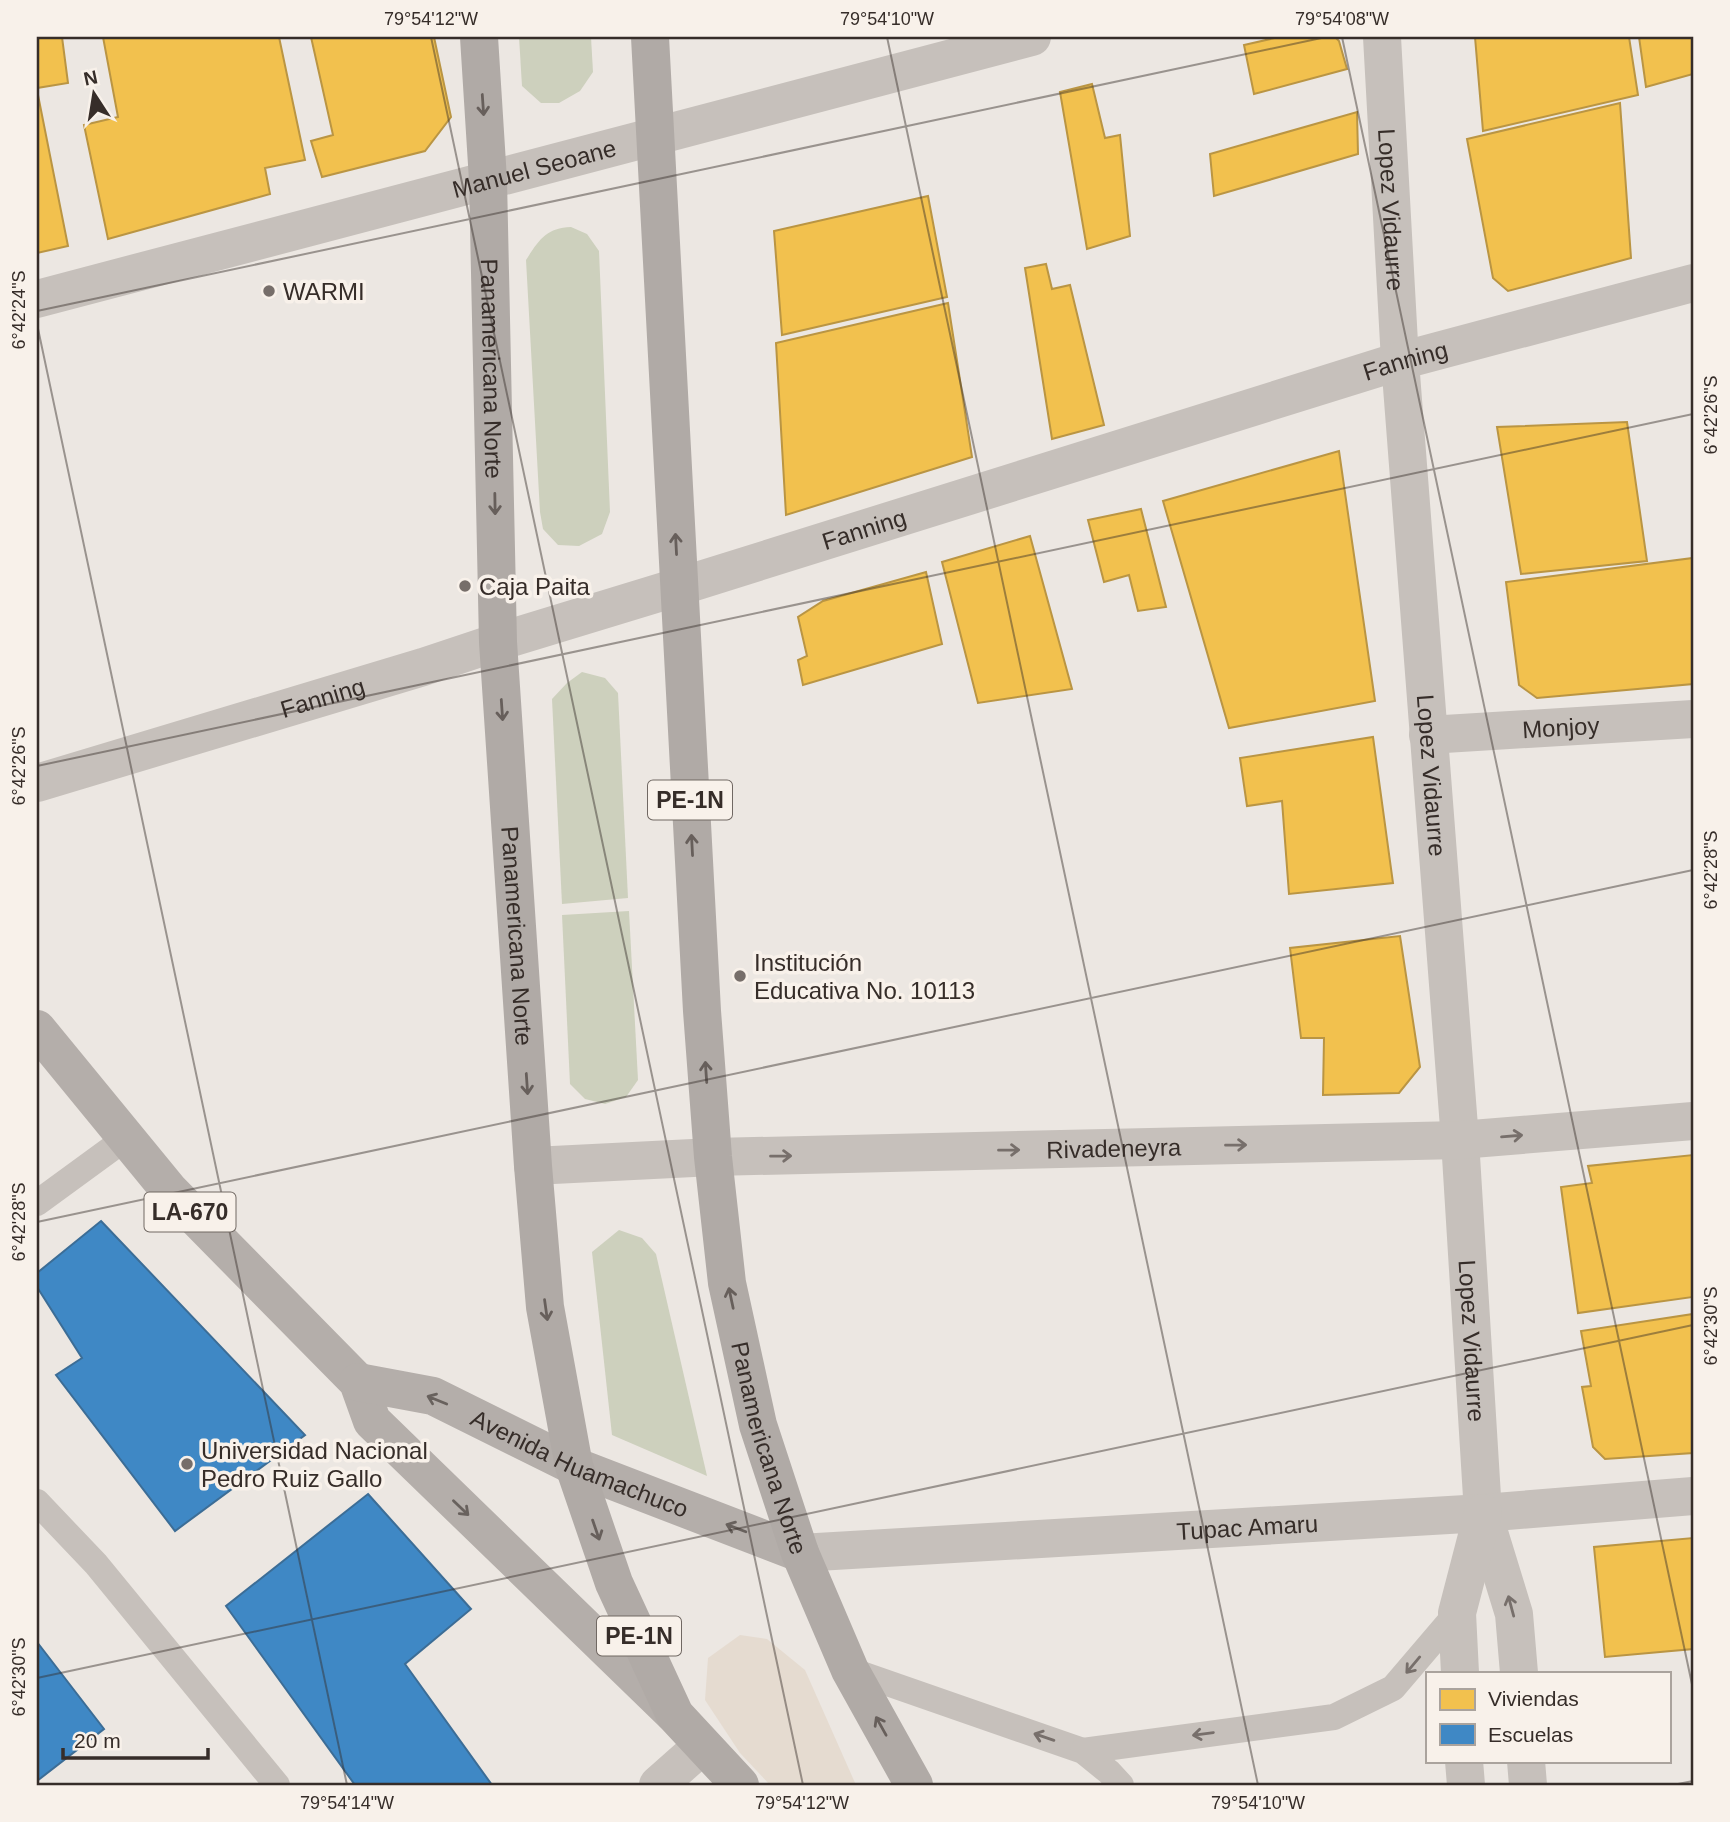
<svg xmlns="http://www.w3.org/2000/svg" width="1730" height="1822" font-family="Helvetica,sans-serif">
  <rect width="100%" height="100%" fill="#ece7e2"/>
  <g fill="#cdd0bd">
    <path d="M519,37H591L593,72L580,91L559,103H541L522,86Z"/>
    <path d="M571,227L587,234L599,251L610,512L602,534L579,546L558,545L543,529L540,512L526,260C539,240 546,228 571,227Z"/>
    <path d="M582,672L605,678L618,693L628,898L562,904L552,699L567,683Z"/>
    <path d="M629,911L638,1080L626,1097L605,1104L585,1099L570,1084L562,915Z"/>
    <path d="M619,1230L642,1238L656,1254L707,1476L612,1435L592,1252Z"/>
  </g>
  <path fill="#e5dbd0" d="M740,1635L767,1639L805,1670L856,1785H770L740,1753L705,1700L708,1658Z"/>
  <g fill="#f2c14e" stroke="#ba9543" stroke-width="2">
    <path d="M37,37H62L68,83L37,88Z"/>
    <path d="M103,37H279L305,160L265,168L270,194L108,239L84,125L118,117Z"/>
    <path d="M311,37H434L451,117L425,151L322,177L311,141L333,135Z"/>
    <path d="M1279,37H1335L1339,41L1347,69L1254,94L1244,45Z"/>
    <path d="M1475,37H1629L1638,95L1483,131Z"/>
    <path d="M1639,37H1693V74L1646,87Z"/>
    <path d="M1092,84L1105,138L1120,135L1130,236L1087,249L1060,92Z"/>
    <path d="M37,90L68,246L37,253Z"/>
    <path d="M1620,103L1631,258L1508,291L1493,278L1467,139Z"/>
    <path d="M1357,112L1358,154L1214,196L1210,154Z"/>
    <path d="M928,196L947,297L782,335L774,231Z"/>
    <path d="M1046,264L1052,289L1070,285L1104,425L1052,439L1025,268Z"/>
    <path d="M948,303L972,457L786,515L776,343Z"/>
    <path d="M1627,422L1647,561L1521,574L1497,427Z"/>
    <path d="M1339,451L1375,701L1229,728L1163,501Z"/>
    <path d="M1141,509L1166,607L1138,611L1129,575L1104,582L1088,520Z"/>
    <path d="M1030,536L1072,689L978,703L942,562Z"/>
    <path d="M1693,558V684L1537,698L1519,685L1506,582Z"/>
    <path d="M926,572L942,644L803,685L798,660L807,656L798,617L823,601Z"/>
    <path d="M1373,737L1393,883L1289,894L1282,801L1247,806L1240,758Z"/>
    <path d="M1400,936L1420,1067L1399,1093L1323,1095L1324,1038H1301L1290,948Z"/>
    <path d="M1693,1155V1297L1578,1313L1561,1187L1592,1183L1588,1166Z"/>
    <path d="M1693,1314V1453L1605,1459L1593,1447L1582,1387L1591,1386L1581,1331Z"/>
    <path d="M1693,1538V1649L1605,1657L1594,1547Z"/>
  </g>
  <g fill="#3f88c5" stroke="#3c6d96" stroke-width="2">
    <path d="M101,1221L305,1435L175,1531L56,1375L82,1358L37,1287V1273Z"/>
    <path d="M368,1494L471,1609L405,1664L492,1785H355L226,1606Z"/>
    <path d="M37,1642L104,1729L37,1781Z"/>
  </g>
  <g fill="none" stroke-linecap="round" stroke-linejoin="round">
    <g stroke="#c6c0bb" stroke-width="26">
      <path d="M37,1203L126,1138"/>
      <path d="M37,1502L96,1564L277,1785"/>
      <path d="M850,1670L1083,1751L1109,1772L1121,1785"/>
      <path d="M1083,1751L1334,1717L1393,1688L1457,1613"/>
    </g>
    <g stroke="#c6c0bb" stroke-width="38">
      <path id="s1" d="M1382,37L1400,361L1460,1140L1483,1513L1514,1614L1519,1673"/>
      <path id="s2" d="M37,299L1032,37"/>
      <path id="s3" d="M1428,735L1693,719"/>
      <path id="s4" d="M37,783L423,667L498,642"/>
      <path id="s5" d="M533,1166L713,1157L1460,1140L1693,1121"/>
      <path id="s6" d="M800,1553L1483,1513L1693,1496"/>
      <path d="M1460,1673L1457,1613L1483,1513"/>
      <path d="M1464,1761L1466,1785"/>
      <path d="M1526,1761L1528,1785"/>
      <path d="M658,1785L702,1746"/>
    </g>
    <path stroke="#c6c0bb" stroke-width="38" id="s7" d="M498,642L678,587L1400,361L1693,283"/>
    <g stroke="#b4aeaa" stroke-width="38">
      <path d="M37,1029L169,1190L358,1382L372,1421L673,1713"/>
      <path id="s8" d="M358,1382L433,1396L574,1466L800,1553"/>
    </g>
    <g stroke="#b0aaa6" stroke-width="38">
      <path id="s9" d="M479,37L488,180L498,642L533,1166L545,1307L574,1466L614,1583L675,1715L740,1785"/>
      <path id="s10" d="M650,37L702,1011L713,1157L727,1283L758,1425L800,1553L850,1670L914,1785"/>
    </g>
  </g>
  <defs><path id="oneway-shaft" d="M-6 0H5M1.5-3L5.5 0L1.5 3" fill="none" stroke-width="1.6" stroke-linecap="round" stroke-linejoin="round" transform="scale(1.75)"/></defs>
  <g stroke="#675f5b">
    <use href="#oneway-shaft" transform="translate(483 105) rotate(86)"/>
    <use href="#oneway-shaft" transform="translate(495 504) rotate(89)"/>
    <use href="#oneway-shaft" transform="translate(676 544) rotate(-93)"/>
    <use href="#oneway-shaft" transform="translate(502 710) rotate(86)"/>
    <use href="#oneway-shaft" transform="translate(692 845) rotate(-93)"/>
    <use href="#oneway-shaft" transform="translate(706 1072) rotate(-94)"/>
    <use href="#oneway-shaft" transform="translate(527 1084) rotate(86)"/>
    <use href="#oneway-shaft" transform="translate(731 1298) rotate(-102)"/>
    <use href="#oneway-shaft" transform="translate(546 1310) rotate(82)"/>
    <use href="#oneway-shaft" transform="translate(596 1530) rotate(71)"/>
    <use href="#oneway-shaft" transform="translate(881 1726) rotate(-119)"/>
  </g>
  <g stroke="#776f6b">
    <use href="#oneway-shaft" transform="translate(1512 1136) rotate(-5)"/>
    <use href="#oneway-shaft" transform="translate(1236 1145) rotate(-1)"/>
    <use href="#oneway-shaft" transform="translate(1009 1150) rotate(-1)"/>
    <use href="#oneway-shaft" transform="translate(781 1156) rotate(-1)"/>
    <use href="#oneway-shaft" transform="translate(1511 1606) rotate(-105)"/>
    <use href="#oneway-shaft" transform="translate(1413 1665) rotate(130)"/>
    <use href="#oneway-shaft" transform="translate(1203 1734) rotate(172)"/>
    <use href="#oneway-shaft" transform="translate(1044 1737) rotate(-161)"/>
  </g>
  <g stroke="#68615d">
    <use href="#oneway-shaft" transform="translate(437 1400) rotate(-158)"/>
    <use href="#oneway-shaft" transform="translate(461 1508) rotate(44)"/>
    <use href="#oneway-shaft" transform="translate(736 1528) rotate(-159)"/>
  </g>
  <path fill="none" stroke="#362d29" stroke-width="2" stroke-opacity="0.45" d="M431,37L803,1785M887,37L1258,1785M1342,37L1693,1689M37,311L1326,37M37,324L347,1785M37,766L1693,414M37,1222L1693,870M37,1678L1693,1325M1673,1785L1693,1781"/>
  <g fill="#766e6a" stroke="#f8f1ea" stroke-width="2.5">
    <circle cx="269" cy="291" r="7"/>
    <circle cx="465" cy="586" r="7"/>
    <circle cx="740" cy="976" r="7"/>
    <circle cx="187" cy="1464" r="7"/>
  </g>
  <g text-anchor="middle" dominant-baseline="central" stroke-width="7" stroke-linejoin="round" paint-order="stroke">
    <g fill="#f8f1ea" stroke="#706863" stroke-width="2">
      <rect x="648" y="780.5" width="84" height="39" rx="5"/>
      <rect x="144.5" y="1192.5" width="91" height="39" rx="5"/>
      <rect x="597" y="1616.5" width="84" height="39" rx="5"/>
    </g>
    <g font-size="23" font-weight="bold" fill="#362d29">
      <text x="690" y="800">PE-1N</text>
      <text x="190" y="1212">LA-670</text>
      <text x="639" y="1636">PE-1N</text>
    </g>
    <g font-size="24" fill="#362d29" stroke="#f8f1ea">
      <text stroke="none"><textPath href="#s2" startOffset="514">Manuel Seoane</textPath></text>
      <text stroke="none"><textPath href="#s1" startOffset="173">Lopez Vidaurre</textPath></text>
      <text stroke="none"><textPath href="#s7" startOffset="950">Fanning</textPath></text>
      <text stroke="none"><textPath href="#s9" startOffset="332">Panamericana Norte</textPath></text>
      <text stroke="none"><textPath href="#s7" startOffset="383">Fanning</textPath></text>
      <text stroke="none"><textPath href="#s4" startOffset="298">Fanning</textPath></text>
      <text stroke="none"><textPath href="#s3" startOffset="133">Monjoy</textPath></text>
      <text stroke="none"><textPath href="#s1" startOffset="740">Lopez Vidaurre</textPath></text>
      <text stroke="none"><textPath href="#s9" startOffset="900">Panamericana Norte</textPath></text>
      <text stroke="none"><textPath href="#s5" startOffset="581">Rivadeneyra</textPath></text>
      <text stroke="none"><textPath href="#s1" startOffset="1307">Lopez Vidaurre</textPath></text>
      <text stroke="none"><textPath href="#s10" startOffset="1419">Panamericana Norte</textPath></text>
      <text stroke="none"><textPath href="#s8" startOffset="238">Avenida Huamachuco</textPath></text>
      <text stroke="none"><textPath href="#s6" startOffset="448">Tupac Amaru</textPath></text>
    </g>
    <g font-size="24" fill="#362d29" stroke="#f8f1ea" text-anchor="start">
      <text x="283" y="291">WARMI</text>
      <text x="479" y="586">Caja Paita</text>
      <text x="754" y="962">Institución<tspan x="754" dy="28">Educativa No. 10113</tspan></text>
      <text x="201" y="1450">Universidad Nacional<tspan x="201" dy="28">Pedro Ruiz Gallo</tspan></text>
    </g>
  </g>
  <rect width="1730" height="1822" fill="none" stroke="#f8f1ea" stroke-width="77"/>
  <rect x="1426" y="1672" width="245" height="91" fill="#f8f1ea" stroke="#aaa39d" stroke-width="2"/>
  <rect x="1440" y="1689" width="35" height="21" fill="#f2c14e" stroke="#aaa39d" stroke-width="2"/>
  <text x="1488" y="1706" font-size="21" fill="#362d29">Viviendas</text>
  <rect x="1440" y="1724" width="35" height="21" fill="#3f88c5" stroke="#aaa39d" stroke-width="2"/>
  <text x="1488" y="1742" font-size="21" fill="#362d29">Escuelas</text>
  <g transform="translate(94 94) rotate(348)" stroke="#f8f1ea" stroke-width="5" paint-order="stroke">
  <path d="M0-5L12 26L0 18L-12 26Z" fill="#362d29"/>
  <text y="-10" font-size="19" font-weight="bold" text-anchor="middle" fill="#362d29">N</text>
  </g>
  <path d="M63 1748v10h145v-10" fill="none" stroke="#362d29" stroke-width="3.5"/>
  <text x="74" y="1748" font-size="21" fill="#362d29" stroke="#f8f1ea" stroke-width="5" paint-order="stroke">20 m</text>
  <rect x="38" y="38" width="1654" height="1746" fill="none" stroke="#362d29" stroke-width="2.5"/>
  <g font-size="18" text-anchor="middle" fill="#362d29">
    <text x="431" y="25">79°54'12"W</text>
    <text x="887" y="25">79°54'10"W</text>
    <text x="1342" y="25">79°54'08"W</text>
    <text transform="translate(19 310) rotate(-90)" y="6">6°42'24"S</text>
    <text transform="translate(1711 415) rotate(-90)" y="6">6°42'26"S</text>
    <text transform="translate(19 766) rotate(-90)" y="6">6°42'26"S</text>
    <text transform="translate(1711 870) rotate(-90)" y="6">6°42'28"S</text>
    <text transform="translate(19 1222) rotate(-90)" y="6">6°42'28"S</text>
    <text transform="translate(1711 1326) rotate(-90)" y="6">6°42'30"S</text>
    <text transform="translate(19 1677) rotate(-90)" y="6">6°42'30"S</text>
    <text x="347" y="1809">79°54'14"W</text>
    <text x="802" y="1809">79°54'12"W</text>
    <text x="1258" y="1809">79°54'10"W</text>
  </g>
</svg>
